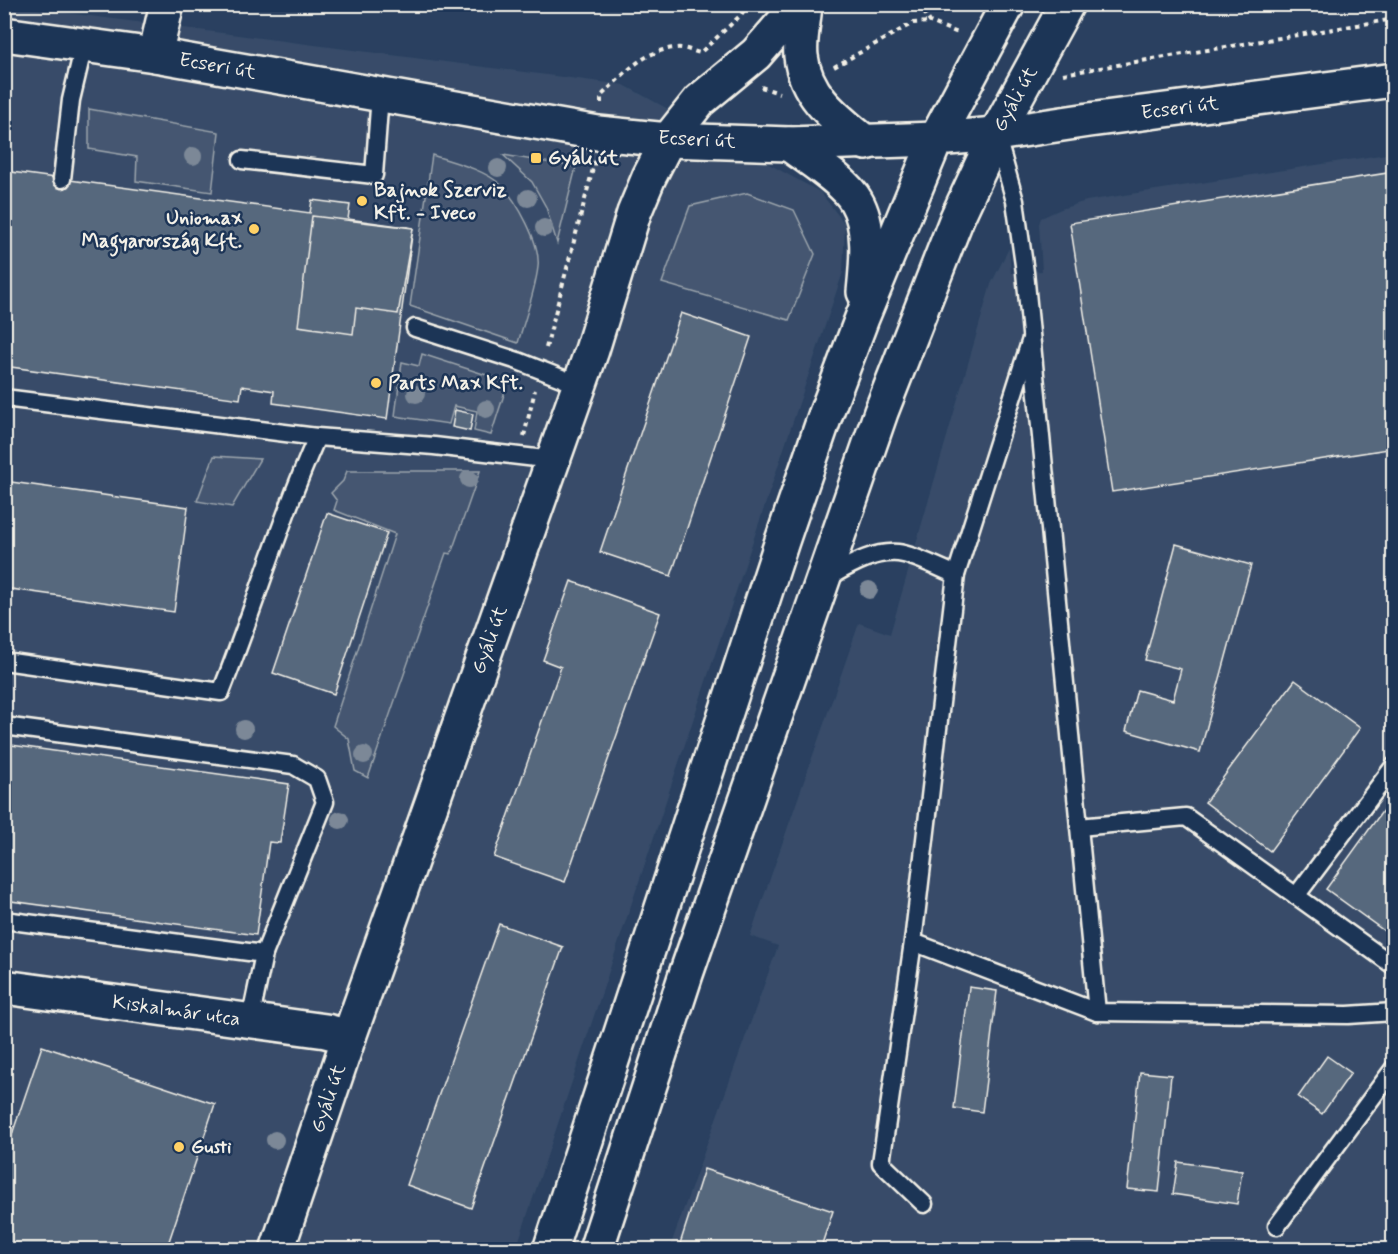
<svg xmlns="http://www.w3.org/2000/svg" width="1398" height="1254" font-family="Mynerve,sans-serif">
  <rect width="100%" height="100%" fill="#2a4060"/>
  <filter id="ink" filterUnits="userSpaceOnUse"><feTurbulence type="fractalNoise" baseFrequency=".0167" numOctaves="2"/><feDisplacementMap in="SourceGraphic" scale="12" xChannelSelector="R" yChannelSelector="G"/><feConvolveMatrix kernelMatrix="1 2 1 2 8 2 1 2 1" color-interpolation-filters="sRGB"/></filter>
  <g filter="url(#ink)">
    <g fill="#374c69">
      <path d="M5,5L624,85L820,192L845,224L843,272L516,1249L5,1250Z"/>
      <path d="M1393,153V1249L669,1250L778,946L750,936L859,623L890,634L991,284L1009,248L1011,273L1042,271L1039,224L1041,218L1061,209L1086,201Z"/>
    </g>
    <g fill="#445771" stroke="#9ca4ac" stroke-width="1.5">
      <path d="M89,109L219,132L212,192L136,181L137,157L89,149Z"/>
      <path d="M432,155C453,162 483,169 500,184C517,200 541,244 538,267C535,292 525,318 518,343L410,306Z"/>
      <path d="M503,155L576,167L557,243L546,207L532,182Z"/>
      <path d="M747,193L794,210L815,254L789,320L662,283L690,206Z"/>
      <path d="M422,354L508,382L491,435L474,431L477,411L454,406L449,424L395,416L402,362L419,366Z"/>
      <path d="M214,456L260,459L232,507L197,501Z"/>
      <path d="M347,471H480L451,554L446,553L368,778L355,771L349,739L333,726L395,534L334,510L337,501L331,493L343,481Z"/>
    </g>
    <g fill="#56677d" stroke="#f4f1e8" stroke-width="1.5">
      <path d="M4,171L310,213L312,200L350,205L348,219L413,228L387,419L273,403L274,391L242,386L240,399L4,366Z"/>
      <path d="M1394,172V448L1112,492L1070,223Z"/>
      <path d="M312,216L413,228L398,314L356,308L353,334L298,326Z"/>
      <path d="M681,313L751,337L671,576L600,552Z"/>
      <path d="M455,410L473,414L470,431L452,427Z"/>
      <path d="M4,481L188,507L174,612L4,588Z"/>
      <path d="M327,513L387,533L334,694L273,673Z"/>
      <path d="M1176,544L1251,565L1200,752L1126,731L1137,690L1173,700L1181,669L1145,660Z"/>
      <path d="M571,581L660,613L565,882L494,857L561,667L543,660Z"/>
      <path d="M1295,680L1360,728L1270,851L1205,802Z"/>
      <path d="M4,744L289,784L280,843L269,842L256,935L4,900Z"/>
      <path d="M1394,795V938L1326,889Z"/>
      <path d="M499,924L563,947L471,1208L407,1185Z"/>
      <path d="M969,987L997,991L982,1112L954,1108Z"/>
      <path d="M42,1046L215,1104L166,1250H4V1158Z"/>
      <path d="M1327,1056L1351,1073L1322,1114L1298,1097Z"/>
      <path d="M1140,1072L1171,1075L1159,1192L1127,1189Z"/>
      <path d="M1178,1162L1242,1171L1237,1204L1173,1194Z"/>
      <path d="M704,1169L833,1211L820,1250H678Z"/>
    </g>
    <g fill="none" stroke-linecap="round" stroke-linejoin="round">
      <defs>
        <g id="service">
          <path d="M997,137L1015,201L1025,272L1097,1012"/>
          <path d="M242,160L374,175L380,95"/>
          <path d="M62,179L71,100L84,45"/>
          <path d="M415,328L518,361L579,385"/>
          <path d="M4,398L317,437L434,446L553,460"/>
          <path d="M827,578C849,566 872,551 898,553C912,554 942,569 956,575"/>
          <path d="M4,661L221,692C255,607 280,520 317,437"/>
          <path d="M4,726L293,765L317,779L325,802L264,954L4,920"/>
          <path d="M1079,827L1186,817L1394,966"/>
          <path d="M1296,896L1394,766"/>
          <path d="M913,942L1097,1012L1348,1015L1394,1012"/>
          <path d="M250,1021L264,954"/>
          <path d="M924,1204L881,1163L913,942L956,575L1031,339"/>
          <path d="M1277,1226L1394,1068"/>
        </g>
        <g id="minor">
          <path id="s1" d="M4,34L155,55L598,133L668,140"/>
          <path d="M155,55L167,4"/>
          <path id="s2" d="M4,987L326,1031L349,1037"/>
        </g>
        <g id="tertiary">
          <path d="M805,4C804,21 799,40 801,56C805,96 837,119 866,143"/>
          <path id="s3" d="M668,140L789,144L936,139L996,134L1089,120L1394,80"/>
          <path id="s4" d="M277,1250L349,1037L592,350L634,213L649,177L668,140L699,101L756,54L783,23L797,4"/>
        </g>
        <g id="primary">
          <path d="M789,144C807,158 845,181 856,201C871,226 867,263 864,292"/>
          <path d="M550,1250L782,541L826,413L862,318L936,139L1008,4"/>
          <path id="s5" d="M596,1250L686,974L881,412L957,218L996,134L1067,4"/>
        </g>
      </defs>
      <use href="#service" stroke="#f4f1e8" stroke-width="21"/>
      <use href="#minor" stroke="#f4f1e8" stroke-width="38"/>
      <use href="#tertiary" stroke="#f4f1e8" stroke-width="38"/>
      <use href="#primary" stroke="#f4f1e8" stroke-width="38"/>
      <g stroke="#f4f1e8" stroke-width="4" stroke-dasharray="4.5 4.5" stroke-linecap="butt">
        <path d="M919,4L930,22L958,33"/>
        <path d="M834,67L913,23L930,22"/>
        <path d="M1063,74L1394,19"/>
        <path d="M761,87L779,93"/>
        <path d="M601,103V96C623,75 643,50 676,48C684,47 692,51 700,53L741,15L748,4"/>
        <path d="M546,348L595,161"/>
        <path d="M524,436L535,390"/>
      </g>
      <use href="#service" stroke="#1d3557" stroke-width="16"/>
      <use href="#minor" stroke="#1d3557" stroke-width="33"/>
      <use href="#tertiary" stroke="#1d3557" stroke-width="33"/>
      <use href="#primary" stroke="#1d3557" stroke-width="33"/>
    </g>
    <g fill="#7c8897">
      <circle cx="193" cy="156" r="9"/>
      <circle cx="498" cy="168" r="9"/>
      <circle cx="528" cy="198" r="9"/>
      <circle cx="544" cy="228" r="9"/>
      <circle cx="416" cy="394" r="9"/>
      <circle cx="486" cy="409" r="9"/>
      <circle cx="469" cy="479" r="9"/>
      <circle cx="869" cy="590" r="9"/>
      <circle cx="244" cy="729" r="9"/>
      <circle cx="364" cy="755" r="9"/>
      <circle cx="340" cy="820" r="9"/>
      <circle cx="275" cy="1140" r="9"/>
    </g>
  </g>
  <g fill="#ffd166" stroke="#1d3557" stroke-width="2">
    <rect x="530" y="152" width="12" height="12" rx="3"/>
    <circle cx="362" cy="201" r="6"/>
    <circle cx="254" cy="229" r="6"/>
    <circle cx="376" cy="383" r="6"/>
    <circle cx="179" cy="1147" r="6"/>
  </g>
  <g text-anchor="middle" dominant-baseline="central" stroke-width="5" stroke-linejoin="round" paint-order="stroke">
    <g font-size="20" fill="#f4f1e8" stroke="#1d3557">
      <text stroke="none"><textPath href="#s1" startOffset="216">Ecseri út</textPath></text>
      <text stroke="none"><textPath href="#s5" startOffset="1226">Gyáli út</textPath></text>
      <text stroke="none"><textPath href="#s3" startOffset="514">Ecseri út</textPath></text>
      <text transform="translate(697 140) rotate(3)">Ecseri út</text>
      <text stroke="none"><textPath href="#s4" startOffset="646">Gyáli út</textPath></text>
      <text stroke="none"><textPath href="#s2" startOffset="174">Kiskalmár utca</textPath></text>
      <text stroke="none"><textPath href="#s4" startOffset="160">Gyáli út</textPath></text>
    </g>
    <g font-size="20" font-weight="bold" fill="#f4f1e8" stroke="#1d3557" text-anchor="start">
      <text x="548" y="158">Gyáli út</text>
      <text x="374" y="190">Bajnok Szerviz<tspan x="374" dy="23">Kft. - Iveco</tspan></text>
      <text x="242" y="218" text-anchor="end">Uniomax<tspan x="242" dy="23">Magyarország Kft.</tspan></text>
      <text x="388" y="383">Parts Max Kft.</text>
      <text x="191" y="1147">Gusti</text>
    </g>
  </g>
  <rect width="1398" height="1254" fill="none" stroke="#1d3557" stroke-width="24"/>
  <rect x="12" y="12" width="1374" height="1230" fill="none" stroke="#f4f1e8" stroke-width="2" filter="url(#ink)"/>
</svg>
